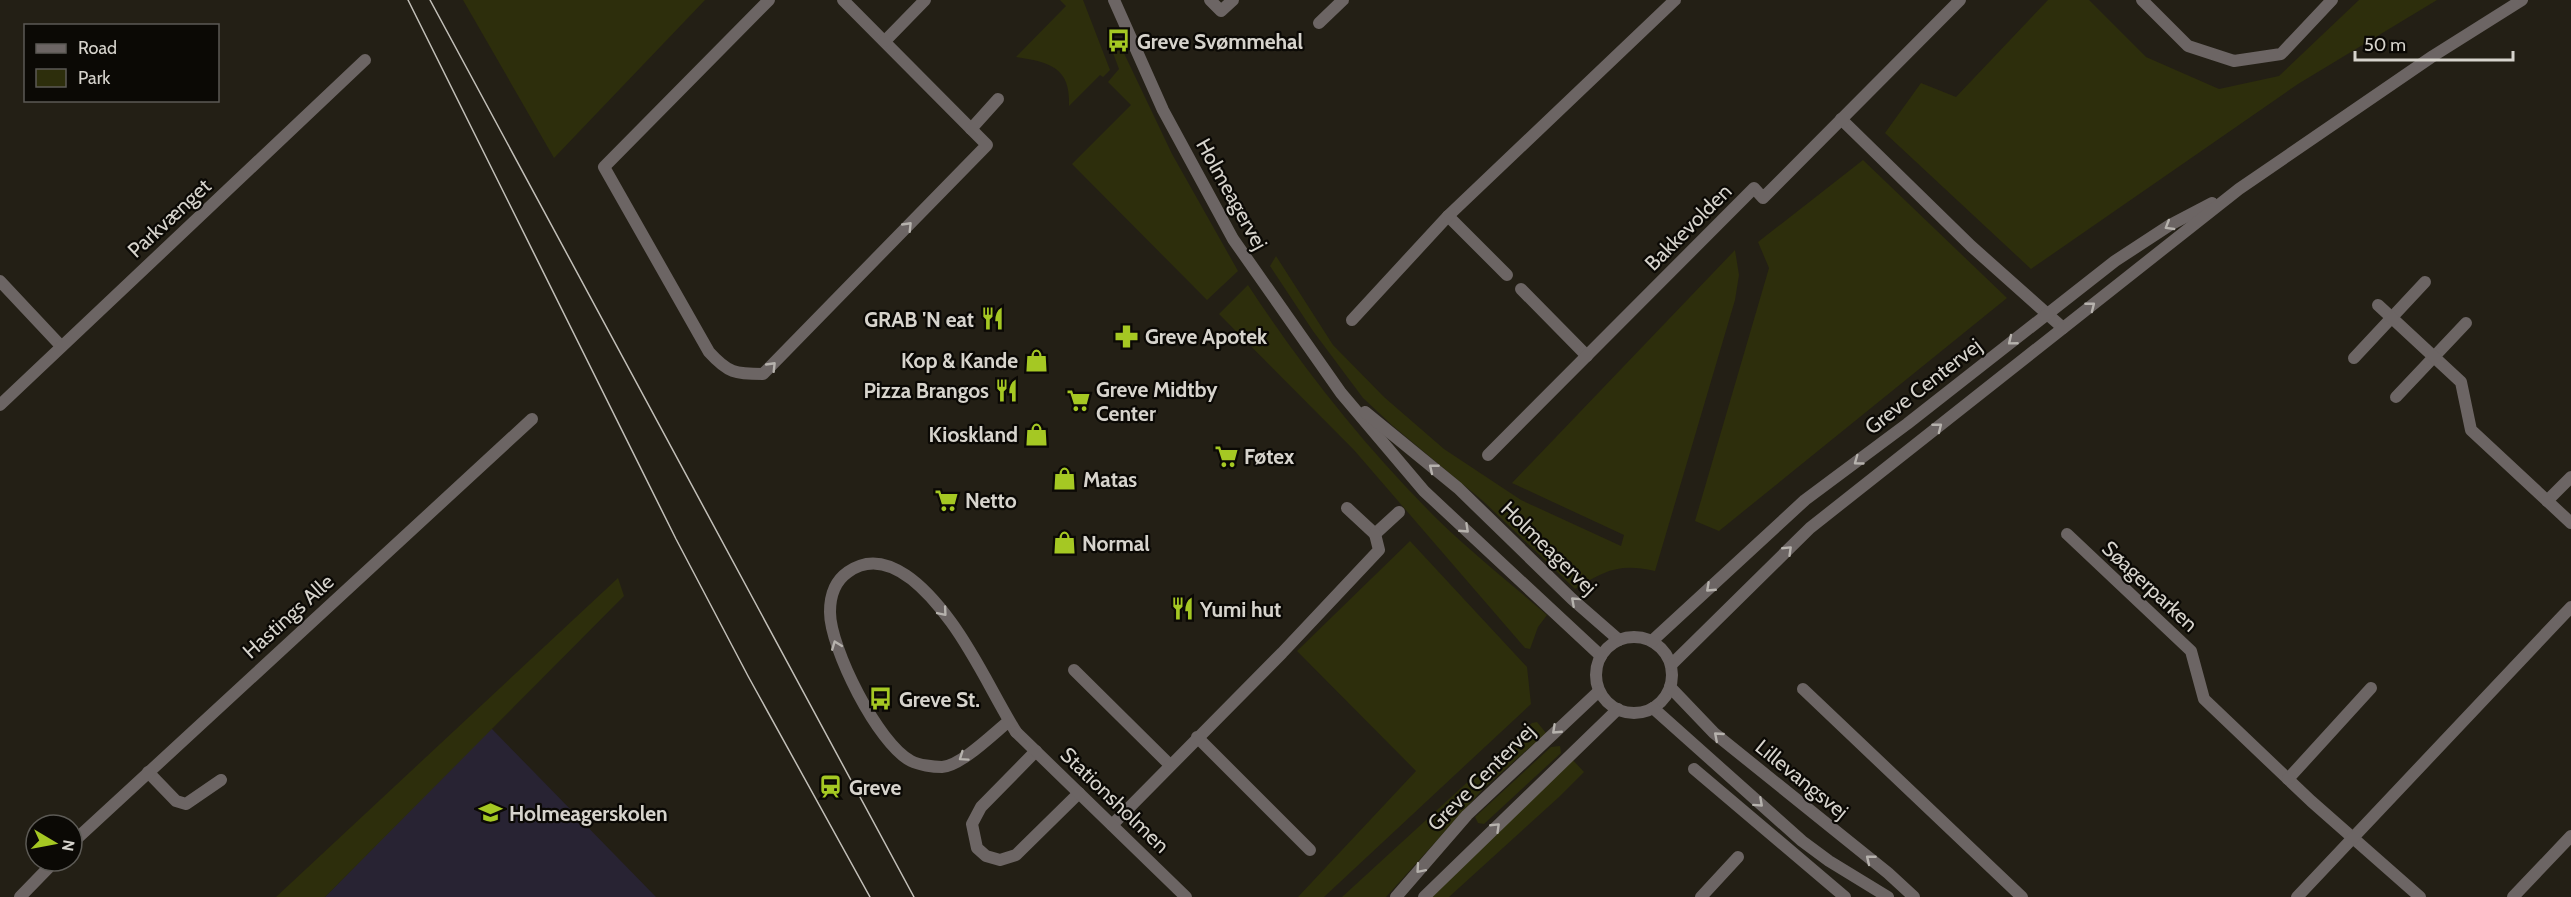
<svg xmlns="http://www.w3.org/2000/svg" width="2571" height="897" font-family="Cabin,sans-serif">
  <rect width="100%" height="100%" fill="#231f15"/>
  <path fill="#282333" d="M491,728L656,897H325Z"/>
  <g fill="#2d2e0c">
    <path d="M463,0H705L554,158Z"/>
    <path d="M1060,0H1083L1110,70L1103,77L1100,75L1069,106C1071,67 1049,62 1016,57L1066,6Z"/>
    <path d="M2048,0H2089L2146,57L2219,89L2279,76L2359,0H2437L2298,84L2031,269L1885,133L1921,83L1956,97Z"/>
    <path d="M1122,49L1172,154L1238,271L1207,300L1072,164L1131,105L1108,82L1119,69L1113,53Z"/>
    <path d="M1863,160L2007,298L1719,531L1695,521L1769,268L1758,242Z"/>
    <path d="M1735,250L1739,275L1735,300L1655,571C1619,563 1606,570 1575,589L1483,501L1393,426L1363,398L1313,331L1270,266L1276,256L1333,345L1384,397L1444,449L1521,500L1621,546L1624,535L1512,483Z"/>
    <path d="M1248,285C1303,369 1366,448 1437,519C1472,553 1510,583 1547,615L1538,627L1530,649L1525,648L1354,450L1219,314Z"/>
    <path d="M1410,541L1527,667L1531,704L1324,897H1298L1416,771L1297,651Z"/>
    <path d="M618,578L624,596L325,897H276Z"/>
    <path d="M1537,722L1546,733L1483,789L1386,897H1342L1532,723Z"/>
    <path d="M1560,746L1561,753L1484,824L1478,823L1475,817L1551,747Z"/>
    <path d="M1572,759L1584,772L1559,797L1449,897H1432Z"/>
  </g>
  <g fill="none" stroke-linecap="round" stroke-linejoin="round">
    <g stroke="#6c6564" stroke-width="12">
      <path d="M769,0L604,167L709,352C728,373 735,374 763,374L987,145L843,0"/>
      <path d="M1210,0L1221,11L1233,0"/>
      <path d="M1319,23L1343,0"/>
      <path d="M971,129L998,99"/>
      <path d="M2354,358L2425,282"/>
      <path d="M2396,397L2466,323"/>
      <path d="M2547,501L2571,477"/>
      <path d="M1347,508L1375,534"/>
      <path d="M1375,534L1399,512"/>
      <path d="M1074,670L1170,765"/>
      <path d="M1009,721C994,733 961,766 942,767C933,767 919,765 911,761C878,744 830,648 830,612C830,596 835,581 848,572C887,544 929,592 951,622C976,656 994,696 1016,732"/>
      <path d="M1197,737L1310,850"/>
      <path d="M1036,751L981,807L972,824L977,848L986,856L1000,860L1016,855L1079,793"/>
      <path d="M148,772L176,801L186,804L221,780"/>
      <path d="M1112,825L1282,653L1379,550L1375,534"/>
    </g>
    <g stroke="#6c6564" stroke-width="12">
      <path d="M2142,0L2188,46L2234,61L2281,54L2332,0"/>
      <path d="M1841,119L1971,246L2063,328"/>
      <path d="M1448,216L1507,275"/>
      <path d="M0,281L61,346"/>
      <path d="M1521,289L1587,356"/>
      <path d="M2378,305L2461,382L2471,430L2571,523"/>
      <path d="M1352,320L1448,216L1675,0"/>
      <path d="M0,405L365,60"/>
      <path d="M1488,455L1754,188L1763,198L1960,0"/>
      <path d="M2067,534L2191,651L2204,699L2311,801L2420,897"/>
      <path d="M1803,689L2022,897"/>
      <path d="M1016,732L1186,897"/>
      <path d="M1694,769L1845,897"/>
      <path d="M2288,779L2371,688"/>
      <path d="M72,843L532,419"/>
      <path d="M20,897L55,861"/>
      <path d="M1701,897L1738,857"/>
      <path d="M2297,897L2571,607"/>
      <path d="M2513,897L2571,836"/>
    </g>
    <g stroke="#6c6564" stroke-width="12">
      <path d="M1114,0L1163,110L1233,239L1341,393L1424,491L1601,656"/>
      <path d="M885,41L925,0"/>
      <path d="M1365,412L1458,488L1572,599L1619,640"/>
      <circle cx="1634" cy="675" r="38"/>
      <path d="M1652,641L1805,500L1907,424L2115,261L2170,225L2212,203"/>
      <path d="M1671,665L1810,528L2239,189L2433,56L2522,0"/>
      <path d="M1670,687L1714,733L1888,873L1914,897"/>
      <path d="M1653,708L1802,841L1829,861L1888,897"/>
      <path d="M1396,897L1467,815L1599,691"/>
      <path d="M1424,897L1618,709"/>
    </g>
    <g stroke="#c2bfb8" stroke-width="1.5">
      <path d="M408,0L676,539L748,676L870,897"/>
      <path d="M430,0L914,897"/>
    </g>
  </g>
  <defs><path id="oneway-chevron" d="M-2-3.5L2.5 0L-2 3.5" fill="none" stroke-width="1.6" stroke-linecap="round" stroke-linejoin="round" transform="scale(1.5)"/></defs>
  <g stroke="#b6b2ad">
    <use href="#oneway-chevron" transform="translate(908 226) rotate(-46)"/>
    <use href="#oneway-chevron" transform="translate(2169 226) rotate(149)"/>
    <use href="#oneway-chevron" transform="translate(2091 306) rotate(-38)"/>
    <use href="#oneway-chevron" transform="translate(2012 341) rotate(141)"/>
    <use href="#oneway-chevron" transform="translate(772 366) rotate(-46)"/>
    <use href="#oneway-chevron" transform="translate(1938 427) rotate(-38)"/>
    <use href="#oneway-chevron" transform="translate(1858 461) rotate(144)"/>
    <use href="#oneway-chevron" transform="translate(1433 468) rotate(-141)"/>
    <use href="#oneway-chevron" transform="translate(1465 529) rotate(43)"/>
    <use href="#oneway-chevron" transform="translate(1788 550) rotate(-44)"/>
    <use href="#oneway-chevron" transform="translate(1710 588) rotate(137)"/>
    <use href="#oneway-chevron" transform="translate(1575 601) rotate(-138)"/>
    <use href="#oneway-chevron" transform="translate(943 612) rotate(50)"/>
    <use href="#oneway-chevron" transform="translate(836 645) rotate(-111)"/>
    <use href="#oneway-chevron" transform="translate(1556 730) rotate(137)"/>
    <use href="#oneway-chevron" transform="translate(1718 736) rotate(-139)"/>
    <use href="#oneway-chevron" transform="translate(963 757) rotate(145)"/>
    <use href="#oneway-chevron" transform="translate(1759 803) rotate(42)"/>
    <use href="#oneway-chevron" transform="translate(1496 827) rotate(-44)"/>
    <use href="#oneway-chevron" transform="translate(1870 859) rotate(-141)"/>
    <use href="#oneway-chevron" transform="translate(1420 869) rotate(131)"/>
  </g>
  <defs>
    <symbol id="bus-bare" viewBox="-9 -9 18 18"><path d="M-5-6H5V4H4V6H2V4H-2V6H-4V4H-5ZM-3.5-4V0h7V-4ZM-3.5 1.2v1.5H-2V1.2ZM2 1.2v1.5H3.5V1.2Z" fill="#a5c823" stroke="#0b0905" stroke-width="2.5" paint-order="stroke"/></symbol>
    <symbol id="restaurant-bare" viewBox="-9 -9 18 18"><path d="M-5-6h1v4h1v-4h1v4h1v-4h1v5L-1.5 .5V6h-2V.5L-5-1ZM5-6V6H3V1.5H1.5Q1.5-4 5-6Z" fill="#a5c823" stroke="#0b0905" stroke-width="2.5" paint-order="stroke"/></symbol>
    <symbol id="pharmacy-bare" viewBox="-9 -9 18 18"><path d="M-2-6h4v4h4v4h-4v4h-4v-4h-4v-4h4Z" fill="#a5c823" stroke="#0b0905" stroke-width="2.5" paint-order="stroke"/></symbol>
    <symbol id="shop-bare" viewBox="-9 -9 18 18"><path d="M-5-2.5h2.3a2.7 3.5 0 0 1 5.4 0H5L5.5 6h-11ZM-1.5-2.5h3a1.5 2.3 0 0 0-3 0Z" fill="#a5c823" stroke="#0b0905" stroke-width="2.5" paint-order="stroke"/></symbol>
    <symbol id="supermarket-bare" viewBox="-9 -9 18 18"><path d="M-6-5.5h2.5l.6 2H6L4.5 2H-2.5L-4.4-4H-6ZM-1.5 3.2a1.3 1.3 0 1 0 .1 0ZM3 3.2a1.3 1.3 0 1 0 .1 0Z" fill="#a5c823" stroke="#0b0905" stroke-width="2.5" paint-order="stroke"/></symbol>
    <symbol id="station-bare" viewBox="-9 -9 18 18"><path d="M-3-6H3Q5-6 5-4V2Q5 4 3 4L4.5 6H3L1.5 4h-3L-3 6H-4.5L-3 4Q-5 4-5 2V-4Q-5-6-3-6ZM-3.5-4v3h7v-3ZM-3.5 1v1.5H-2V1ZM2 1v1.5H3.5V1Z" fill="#a5c823" stroke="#0b0905" stroke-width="2.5" paint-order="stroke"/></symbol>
    <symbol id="school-bare" viewBox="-9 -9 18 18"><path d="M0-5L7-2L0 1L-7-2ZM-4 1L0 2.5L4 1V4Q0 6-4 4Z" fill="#a5c823" stroke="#0b0905" stroke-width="2.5" paint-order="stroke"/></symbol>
  </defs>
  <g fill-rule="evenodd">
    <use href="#bus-bare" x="1102" y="24" width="33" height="33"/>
    <use href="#restaurant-bare" x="976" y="302" width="33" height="33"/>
    <use href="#pharmacy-bare" x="1110" y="320" width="33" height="33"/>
    <use href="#shop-bare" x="1020" y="344" width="33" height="33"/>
    <use href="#restaurant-bare" x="990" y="374" width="33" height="33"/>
    <use href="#supermarket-bare" x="1062" y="384" width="33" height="33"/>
    <use href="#shop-bare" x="1020" y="418" width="33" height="33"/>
    <use href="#supermarket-bare" x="1210" y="440" width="33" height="33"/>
    <use href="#shop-bare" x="1048" y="462" width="33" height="33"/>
    <use href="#supermarket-bare" x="930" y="484" width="33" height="33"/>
    <use href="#shop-bare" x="1048" y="526" width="33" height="33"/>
    <use href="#restaurant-bare" x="1166" y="592" width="33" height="33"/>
    <use href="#bus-bare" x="864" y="682" width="33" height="33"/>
    <use href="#station-bare" x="814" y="770" width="33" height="33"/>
    <use href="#school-bare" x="474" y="796" width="33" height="33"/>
  </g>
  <g text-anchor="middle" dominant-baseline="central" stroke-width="4.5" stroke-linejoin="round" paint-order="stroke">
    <g font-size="21" font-weight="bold" fill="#d6d3cc" stroke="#0b0905" text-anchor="start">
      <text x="1137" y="41">Greve Svømmehal</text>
      <text x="974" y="319" text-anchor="end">GRAB 'N eat</text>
      <text x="1145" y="336">Greve Apotek</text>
      <text x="1018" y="360" text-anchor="end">Kop &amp; Kande</text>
      <text x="1096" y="389">Greve Midtby<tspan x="1096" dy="24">Center</tspan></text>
      <text x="989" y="390" text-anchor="end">Pizza Brangos</text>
      <text x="1018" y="434" text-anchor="end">Kioskland</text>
      <text x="1244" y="456">Føtex</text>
      <text x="1083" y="479">Matas</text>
      <text x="965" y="500">Netto</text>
      <text x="1082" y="543">Normal</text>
      <text x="1200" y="609">Yumi hut</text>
      <text x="899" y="699">Greve St.</text>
      <text x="849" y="787">Greve</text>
      <text x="509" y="813">Holmeagerskolen</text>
    </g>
    <g font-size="21" fill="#d6d3cc" stroke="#0b0905">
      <text transform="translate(1232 194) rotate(61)">Holmeagervej</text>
      <text transform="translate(169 218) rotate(-43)">Parkvænget</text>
      <text transform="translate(1688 227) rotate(-45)">Bakkevolden</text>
      <text transform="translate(1923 386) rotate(-38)">Greve Centervej</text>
      <text transform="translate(1549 548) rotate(44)">Holmeagervej</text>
      <text transform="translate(2150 586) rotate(43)">Søagerparken</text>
      <text transform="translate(288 616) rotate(-42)">Hastings Alle</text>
      <text transform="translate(1481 777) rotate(-45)">Greve Centervej</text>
      <text transform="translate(1802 779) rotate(39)">Lillevangsvej</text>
      <text transform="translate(1115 800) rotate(44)">Stationsholmen</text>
    </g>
  </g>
  <rect x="24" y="24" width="195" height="78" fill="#0b0905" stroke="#5c5a55" stroke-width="1.5"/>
  <rect x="36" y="44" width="30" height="9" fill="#6c6564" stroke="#5c5a55" stroke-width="1.5"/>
  <text x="78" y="54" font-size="18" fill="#d6d3cc">Road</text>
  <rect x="36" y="69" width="30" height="18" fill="#2d2e0c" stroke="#5c5a55" stroke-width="1.5"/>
  <text x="78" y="84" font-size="18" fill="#d6d3cc">Park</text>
  <g transform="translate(54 843) rotate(100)"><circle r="28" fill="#0b0905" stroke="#5c5a55" stroke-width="1.5"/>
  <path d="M0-4.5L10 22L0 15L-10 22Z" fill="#a5c823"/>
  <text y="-9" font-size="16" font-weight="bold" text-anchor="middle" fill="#d6d3cc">N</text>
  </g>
  <path d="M2355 51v9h158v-9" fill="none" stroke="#d6d3cc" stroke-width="3"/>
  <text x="2364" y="51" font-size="18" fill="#d6d3cc" stroke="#0b0905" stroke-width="4.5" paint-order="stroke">50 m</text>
</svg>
